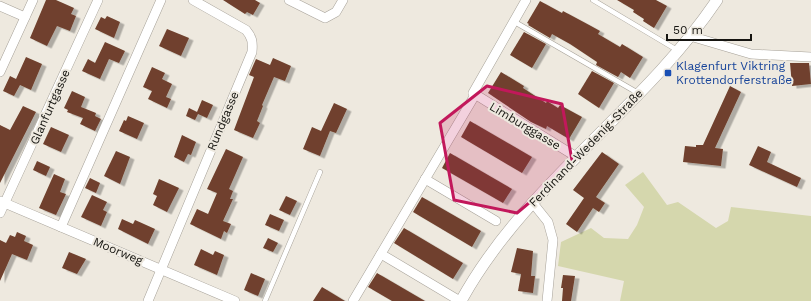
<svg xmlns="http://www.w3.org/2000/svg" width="811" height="301" font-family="'Work Sans',sans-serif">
  <defs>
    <filter id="shadow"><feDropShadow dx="4.5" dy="2.5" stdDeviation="0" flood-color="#0004"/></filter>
  </defs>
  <rect width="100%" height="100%" fill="#eee9df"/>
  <path fill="#d5d7ad" d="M643,172L667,205L678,202L716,228L728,221L731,207L811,216V301H620L624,281L558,266L561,242L591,228L604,238L628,239L637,225L644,207L625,185Z"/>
  <g fill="#6f412d" filter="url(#shadow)">
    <path d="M46,0H56L74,8L71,14L76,16L70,31L57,26L47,46L30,38Z"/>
    <path d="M223,0H255L260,3L253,15L247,12L245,14Z"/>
    <path d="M617,0H656L667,6L654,28L643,21L644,19L633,12L634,10Z"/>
    <path d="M540,1L562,13L563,11L591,26L600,31L598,34L620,47L622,44L643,57L630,78L621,72L618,77L596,65L597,62L570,44L552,34L550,38L528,25L529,24L527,23Z"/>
    <path d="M107,16L120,22L114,38L95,29L101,17L105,19Z"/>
    <path d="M167,29L189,38L181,56L159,46Z"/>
    <path d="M524,32L546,44L532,68L510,55Z"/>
    <path d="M105,42L125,51L119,63L109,59L100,79L82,71L88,59L95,63Z"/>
    <path d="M26,57L42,64L31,90L20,85L14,96L3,91L10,76L16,79Z"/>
    <path d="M273,58L291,66L285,81L274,77L262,105L263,106L257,121L260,123L253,138L234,130L254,77L249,75L256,59L270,65Z"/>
    <path d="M790,63H809L811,84L792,86Z"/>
    <path d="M152,67L165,73L162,79L172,84L166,97L171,99L167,108L148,99L152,91L143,87Z"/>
    <path d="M592,71L614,83L599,108L578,94Z"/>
    <path d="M501,72L524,86L523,88L546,103L547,101L558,108L560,105L582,117L569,139L547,126L546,129L531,122L488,93Z"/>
    <path d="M730,86L741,92L715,148L723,149L721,166L683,162L685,146L696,147V145H703Z"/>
    <path d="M72,91L85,97L81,107L96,113L95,116L101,119L95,131L80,124L83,118L67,112L68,110L64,108Z"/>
    <path d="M202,100L213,105L207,118L198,114L195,120L186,116L189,108L197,112Z"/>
    <path d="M334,103L347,109L336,133L330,131L320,156L303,149L312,127L321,131Z"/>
    <path d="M23,106L36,112L0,183V125L10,130Z"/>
    <path d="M128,116L144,123L137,139L119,131L124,120L126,121Z"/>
    <path d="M470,121L532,157L522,173L461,137Z"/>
    <path d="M51,127L69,135L61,152L43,144Z"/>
    <path d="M182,135L196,142L191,155L188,154L184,162L174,157Z"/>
    <path d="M758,146L771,152L767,162L801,178L797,187L749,165Z"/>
    <path d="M226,149L243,157L229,189L233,191L230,199H233L223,221L231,224L227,233L224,231L221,239L190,224L197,209L208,214L217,193L207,189Z"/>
    <path d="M116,151L130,157L120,184L104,176Z"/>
    <path d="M602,152L619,164L596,197L605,203L599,212L593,208L577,232L566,224L584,198L573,190Z"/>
    <path d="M450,153L512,189L503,203L442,168Z"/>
    <path d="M37,161L50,167L46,176L33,170Z"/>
    <path d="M54,174L65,179L60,192L66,194L56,215L39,208Z"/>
    <path d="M90,178L100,183L96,193L85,188Z"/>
    <path d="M159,179L179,188L167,212L153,205L157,196L153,194Z"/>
    <path d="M92,195L107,202L103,210L107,212L101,226L81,217Z"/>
    <path d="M286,196L297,201L290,215L279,210Z"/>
    <path d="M422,197L481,231L472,247L413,212Z"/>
    <path d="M270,214L284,220L279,231L265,225Z"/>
    <path d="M122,219L133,224L135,220L155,229L148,244L118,229Z"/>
    <path d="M404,228L463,263L453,279L394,243Z"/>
    <path d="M17,232L26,236L24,241L33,245L27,260L12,254L0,281V240L6,243L10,235L15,237Z"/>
    <path d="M268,238L278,243L273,252L263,248Z"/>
    <path d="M517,248L533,251L531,276H535L533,293L518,291L521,274L511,272Z"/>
    <path d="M201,249L213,255L215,251L224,255L217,275L194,265Z"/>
    <path d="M69,252L86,259L77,274L62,268Z"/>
    <path d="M251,273L265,279L258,296L244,290Z"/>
    <path d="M377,273L425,301H392L368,287Z"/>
    <path d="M563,275L575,276L571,301H562L563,288H561Z"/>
    <path d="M322,287L345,301H313Z"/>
  </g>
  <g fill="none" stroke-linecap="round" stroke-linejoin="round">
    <defs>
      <g id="service">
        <path d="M593,0L677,50"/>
        <path d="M513,21L638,93"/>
        <path d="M265,301L320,172"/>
      </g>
      <g id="minor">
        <path d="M289,0L325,18L336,12L343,0"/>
        <path d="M526,0L473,93L575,156"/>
        <path d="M0,6L25,17"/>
        <path d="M690,36L751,54L811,57"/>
        <path d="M0,72L33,0"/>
        <path d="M425,179L496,221"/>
        <path d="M0,201L235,301"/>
        <path d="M532,202L548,222L553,240L547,301"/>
        <path d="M0,213L98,0"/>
        <path d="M61,227L161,0"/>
        <path d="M381,254L460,301"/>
        <path d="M148,301L252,52C253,42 252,37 246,30L193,0"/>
        <path d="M353,301L475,95"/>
      </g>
      <path id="tertiary" d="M461,301C525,184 643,110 717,0"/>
    </defs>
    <use href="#service" stroke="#a6a198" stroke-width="5.5"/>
    <use href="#minor" stroke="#a6a198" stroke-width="10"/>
    <use href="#tertiary" stroke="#a6a198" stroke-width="12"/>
    <use href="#service" stroke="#fff" stroke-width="4.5"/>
    <use href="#minor" stroke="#fff" stroke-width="9"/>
    <use href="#tertiary" stroke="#fff" stroke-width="11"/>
  </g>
  <path fill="#c2185b" fill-opacity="0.2" stroke="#c2185b" stroke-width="3" stroke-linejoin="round" d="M487,86L562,104L573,166L517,213L454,200L440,123Z"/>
  <rect fill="#1a4fb4" stroke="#eee9df" stroke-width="1.5" x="664" y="69" width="8" height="8" rx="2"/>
  <g text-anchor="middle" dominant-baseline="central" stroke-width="4" stroke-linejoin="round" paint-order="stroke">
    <g font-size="12" fill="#164399" stroke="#eee9df" text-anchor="start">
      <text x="676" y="66">Klagenfurt Viktring<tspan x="676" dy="14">Krottendorferstraße</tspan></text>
    </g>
    <g font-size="12" fill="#161511" stroke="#eee9df">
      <text transform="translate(50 107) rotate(-66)">Glanfurtgasse</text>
      <text transform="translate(223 121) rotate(-67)">Rundgasse</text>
      <text transform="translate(525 126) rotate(31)">Limburggasse</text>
      <text transform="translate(586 148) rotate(-46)">Ferdinand-Wedenig-Straße</text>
      <text transform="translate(118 251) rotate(23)">Moorweg</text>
    </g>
  </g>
  <path d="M667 34v6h84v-6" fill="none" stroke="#161511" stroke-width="2"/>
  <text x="673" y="34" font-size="12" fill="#161511" stroke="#eee9df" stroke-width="3" paint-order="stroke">50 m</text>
</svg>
